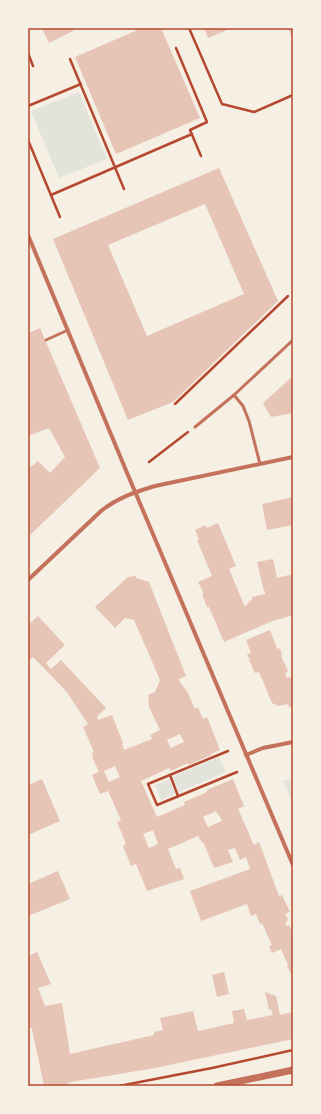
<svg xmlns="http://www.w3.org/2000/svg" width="321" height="1114" font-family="Barlow,sans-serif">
  <rect width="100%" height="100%" fill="#f6efe4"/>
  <g fill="#e2e4dc">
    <path d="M79,92L107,159L59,178L31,111Z"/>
    <path d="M219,757L226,772L179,792L172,777Z"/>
    <path d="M293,778V804L283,781Z"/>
    <path d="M169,779L175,794L161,800L155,785Z"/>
  </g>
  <g fill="#e6c5b7" fill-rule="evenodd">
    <path d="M42,28H75L73,29V31L49,43Z"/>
    <path d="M142,28H161L200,118L116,154L75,57Z"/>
    <path d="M204,28H232L208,38Z"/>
    <path d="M288,28H293V40Z"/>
    <path d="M219,168L278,301L173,402L128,420L53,239ZM205,204L244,294L147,336L108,245Z"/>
    <path d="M40,328L100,468L28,537V468L30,466L31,467L38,461L50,473L65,457L49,428L28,436V333Z"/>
    <path d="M293,376V413L271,417L263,403Z"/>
    <path d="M293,497V525L267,530L262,504Z"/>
    <path d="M218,523L236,566L229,569L245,607L249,602V601L252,600V597L265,594V591H264L257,562L273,559L277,578L293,574V615L270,622L224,642L209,607H207L202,594H204L198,582L212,576L197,540L199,539L195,530L205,525L207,528Z"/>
    <path d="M136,576V578L149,582L186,676L179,679L180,682L188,693L195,709L198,707L203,719L207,717L220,750L211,754V755L189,765L188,763L171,771L169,768L141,781L157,817L185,805L184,802L207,792V790L233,779L244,806L238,809L254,845L259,842L279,896L282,895L290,912L285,914L288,919L287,922L285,923L286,926L289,925L293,934V977L287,966L288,965L281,949L272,953L269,946L272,945L262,923L260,924L256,914L251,916L247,904L201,921L190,891L250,869L246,857L240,860L235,848L228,850L233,862L214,868L204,844L200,840L198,836L168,849L176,869L180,868L184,879L147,891L136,864L131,866L123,846L126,844L117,822L121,820L108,791L100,794L92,775L99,772L93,759L92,753L94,752L83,727L88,724L66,691L33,657L28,662V625L38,616L65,645L46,663L51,669L61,660L106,708L97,716L98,720L112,715L123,743L122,744L124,750L152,739L150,735L160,730L149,707L148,695L155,692L160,680L134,620L125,618L115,628L95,607L128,577ZM180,734L184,742L171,748L167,740ZM115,766L120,777L109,782L104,771ZM216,811L220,817L222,821L208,827L203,817ZM153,830L158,844L149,848L143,834Z"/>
    <path d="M270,630L277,648L280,649L282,654L281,656L288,671L285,674L287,678L293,677V706L289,707L288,704L278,706L272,703L259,672L255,673L249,660H250L247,654L251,653L246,640Z"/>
    <path d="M42,779L60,821L28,835V785Z"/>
    <path d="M58,871L70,899L28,916V884Z"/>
    <path d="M37,952L51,984L38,988L45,1006L62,1003L70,1054L154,1035V1032L163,1030L160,1018L193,1011L198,1031L234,1023L232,1011L244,1009L247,1020L273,1015L271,1009L269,1010L265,992L276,996L280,1015L293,1012V1039L155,1068L71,1082L62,1086H44L32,1029L28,1026V956Z"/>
    <path d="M224,972L229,994L217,997L212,975Z"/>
  </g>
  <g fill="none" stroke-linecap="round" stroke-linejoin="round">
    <g stroke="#b5482f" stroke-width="2.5">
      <path d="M189,28L222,104L254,112L293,95"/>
      <path d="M176,48L207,122L190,130L201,156"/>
      <path d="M28,53L33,66"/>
      <path d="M70,59L124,189"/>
      <path d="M28,106L81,84"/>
      <path d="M28,140L60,217"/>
      <path d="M51,195L192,134"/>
      <path d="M175,404L288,296"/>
      <path d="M149,462L188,432"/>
      <path d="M228,751L148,784L157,805L237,772"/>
      <path d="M170,775L178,796"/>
      <path d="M119,1086L212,1068L293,1050"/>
    </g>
    <g stroke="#c5725c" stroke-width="3">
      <path d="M46,340L68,330"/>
      <path d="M234,395L293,340"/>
      <path d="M195,427L234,395L243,406L249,421L260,464"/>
    </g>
    <g stroke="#c5725c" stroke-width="4">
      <path d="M28,235L125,468L293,865"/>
      <path d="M28,580L101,511C117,498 135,492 155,486L293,457"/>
      <path d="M246,755L263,748L293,742"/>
    </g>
    <path stroke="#c5725c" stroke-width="7" d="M217,1086L293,1070"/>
  </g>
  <rect width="321" height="1114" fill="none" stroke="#f6efe4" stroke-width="58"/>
  <rect x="29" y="29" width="263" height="1056" fill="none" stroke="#b5482f" stroke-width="1.5"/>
</svg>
